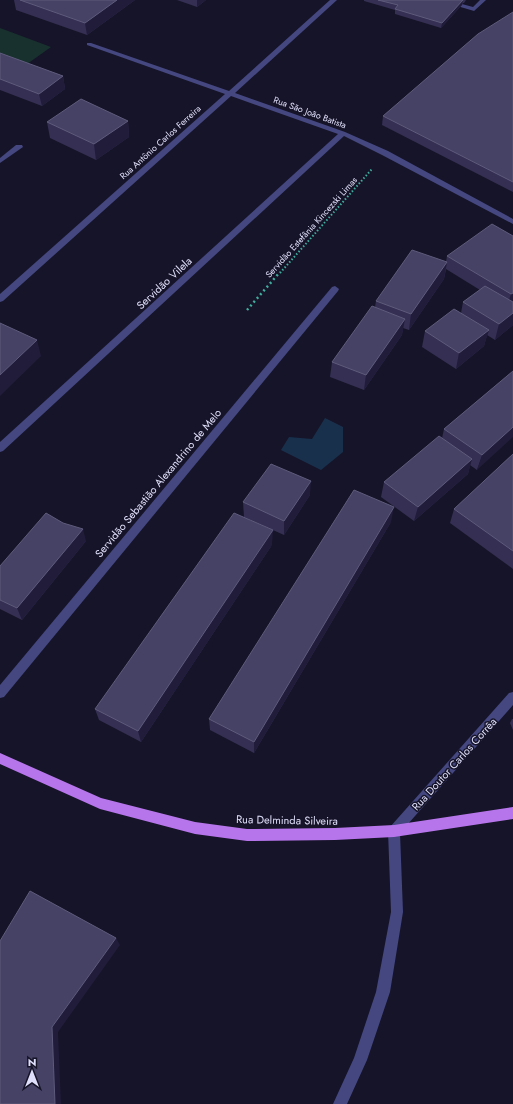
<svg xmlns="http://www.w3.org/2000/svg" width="513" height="1104" font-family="Jost,sans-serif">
  <rect width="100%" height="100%" fill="#161428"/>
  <path fill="#18312e" d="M0,28L51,47L20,69L0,62Z"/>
  <path fill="#18304c" d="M325,418L343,427V452L321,470L281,450L289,437L312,439Z"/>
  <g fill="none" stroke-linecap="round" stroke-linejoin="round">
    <path stroke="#41ad9f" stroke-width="2" stroke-dasharray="1.5 2" stroke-linecap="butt" d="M280,273L372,169"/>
    <path stroke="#41ad9f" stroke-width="2.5" stroke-dasharray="2 3" stroke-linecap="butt" d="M247,310L280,272"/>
    <g fill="#454780" fill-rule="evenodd">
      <path d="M330,0H337L235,93L345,132L388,151L513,219V224L382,155L344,136L3,451L0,452V442L338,134L231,96L3,301L0,302V294L225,94L87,45V43H91L229,91Z"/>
      <path d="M437,0H447L473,7L480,0H486L474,11Z"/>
      <path d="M16,145H22L23,147L0,163V158Z"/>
      <path d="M335,286L339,289L338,291L4,697L0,698V685L332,287Z"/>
      <path d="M513,692V705L400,833L403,912L390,992L367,1060L347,1104H333L354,1058L376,992L391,912L388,831L390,827L509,693Z"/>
    </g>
    <path fill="#b775ec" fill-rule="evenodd" d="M0,753L101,798L195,822L247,829L335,828L394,825L513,807V819L394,837L335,840L247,841L195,834L100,809L0,764Z"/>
  </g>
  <g fill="#342f53">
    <path d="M14,0H135L87,35L16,10Z"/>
    <path d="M177,0H206L197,7Z"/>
    <path d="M364,0H466L464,3H463L462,5L441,28L395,14V10L364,1Z"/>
    <path d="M513,12V192L382,125L383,116Z"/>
    <path d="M0,53L63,76L65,89L42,106L0,90Z"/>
    <path d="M128,121L129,137L96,160L50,138L47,122Z"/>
    <path d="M513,236V325L495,340L487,335L484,346L456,369L422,347L425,331L461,313L463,302L480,290L446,269L444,279L409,330L403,328L402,335L364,390L330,377L332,362L375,307L376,301L446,262L447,256Z"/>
    <path d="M513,371L477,470L470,465L468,474L414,521L381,497L384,482L442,438L444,429Z"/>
    <path d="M513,454V569L450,523L454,509Z"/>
    <path d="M310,495L284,535L244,517L243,502Z"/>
    <path d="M391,522L254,753L210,730L209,719Z"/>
    <path d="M86,541L22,620L0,609V566Z"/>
    <path d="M272,545L141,742L99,720L95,709Z"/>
    <path d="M512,719H513V730L510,723Z"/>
  </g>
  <g fill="#201c3a">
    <path d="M117,0H135L87,35L85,23Z"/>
    <path d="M197,0H206L197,7Z"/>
    <path d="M463,0L462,5L441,28L442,23Z"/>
    <path d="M63,76L65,89L42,106L39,94Z"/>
    <path d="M128,121L129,137L96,160L94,144Z"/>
    <path d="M447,262L444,279L409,330L411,314Z"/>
    <path d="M513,293V302L507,307L511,294Z"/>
    <path d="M513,313V325L495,340L499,324Z"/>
    <path d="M405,319L402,335L364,390L366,375Z"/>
    <path d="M489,330L484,346L456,369L459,353Z"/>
    <path d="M37,340L41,356L0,396V375Z"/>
    <path d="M513,427V437L477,470L482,455Z"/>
    <path d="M472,459L468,474L414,521L418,507Z"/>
    <path d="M311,481L310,495L284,535V521Z"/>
    <path d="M394,507L391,522L254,753V742Z"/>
    <path d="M83,529L86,541L22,620L17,608Z"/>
    <path d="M273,530L272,545L141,742L138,731Z"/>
    <path d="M116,938L120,945L58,1032L61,1104H55L52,1027Z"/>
  </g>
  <g fill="#464265" stroke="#5e5b7c">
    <path d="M20,0H117L85,23Z"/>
    <path d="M378,0H463L442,23L395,9L398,5Z"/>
    <path d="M513,12V182L383,116L478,34Z"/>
    <path d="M0,53L63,76L39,94L0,79Z"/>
    <path d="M81,99L128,121L94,144L47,122Z"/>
    <path d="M492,224L513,236V293L511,294L447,256Z"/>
    <path d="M412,250L447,262L411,314L376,301Z"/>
    <path d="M485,286L513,302V313L499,324L463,302Z"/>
    <path d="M372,306L405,319L366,375L332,362Z"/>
    <path d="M454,309L489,330L459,353L425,331Z"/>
    <path d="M0,323L37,340L0,375Z"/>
    <path d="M513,371V427L482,455L444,429Z"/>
    <path d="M439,436L472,459L418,507L384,482Z"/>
    <path d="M513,454V551L454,509Z"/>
    <path d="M271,464L311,481L284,521L243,502Z"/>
    <path d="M354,490L394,507L254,742L209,719Z"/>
    <path d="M46,513L63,523L83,529L17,608L0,600V566Z"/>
    <path d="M234,513L273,530L138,731L95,709Z"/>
    <path d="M30,891L116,938L52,1027L55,1104H0V941Z"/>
  </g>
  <g text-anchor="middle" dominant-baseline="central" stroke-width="3" stroke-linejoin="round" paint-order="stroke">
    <g font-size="9" fill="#e0dffb" stroke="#161428">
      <text transform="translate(310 112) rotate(20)">Rua São João Batista</text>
      <text transform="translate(160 142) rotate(-42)">Rua Antônio Carlos Ferreira</text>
      <text transform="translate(311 227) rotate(-48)">Servidão Estefânia Kincezski Limas</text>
    </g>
    <g font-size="11" fill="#e0dffb" stroke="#161428">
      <text transform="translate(164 283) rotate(-43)">Servidão Vilela</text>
      <text transform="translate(158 483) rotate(-50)">Servidão Sebastião Alexandrino de Melo</text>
      <text transform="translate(454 764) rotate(-48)">Rua Doutor Carlos Corrêa</text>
      <text transform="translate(287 820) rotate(1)">Rua Delminda Silveira</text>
    </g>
  </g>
  <g transform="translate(32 1072)" stroke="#161428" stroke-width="3" paint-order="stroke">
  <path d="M0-3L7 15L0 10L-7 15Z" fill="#e0dffb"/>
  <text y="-6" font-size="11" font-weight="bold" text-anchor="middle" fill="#e0dffb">N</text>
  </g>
</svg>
